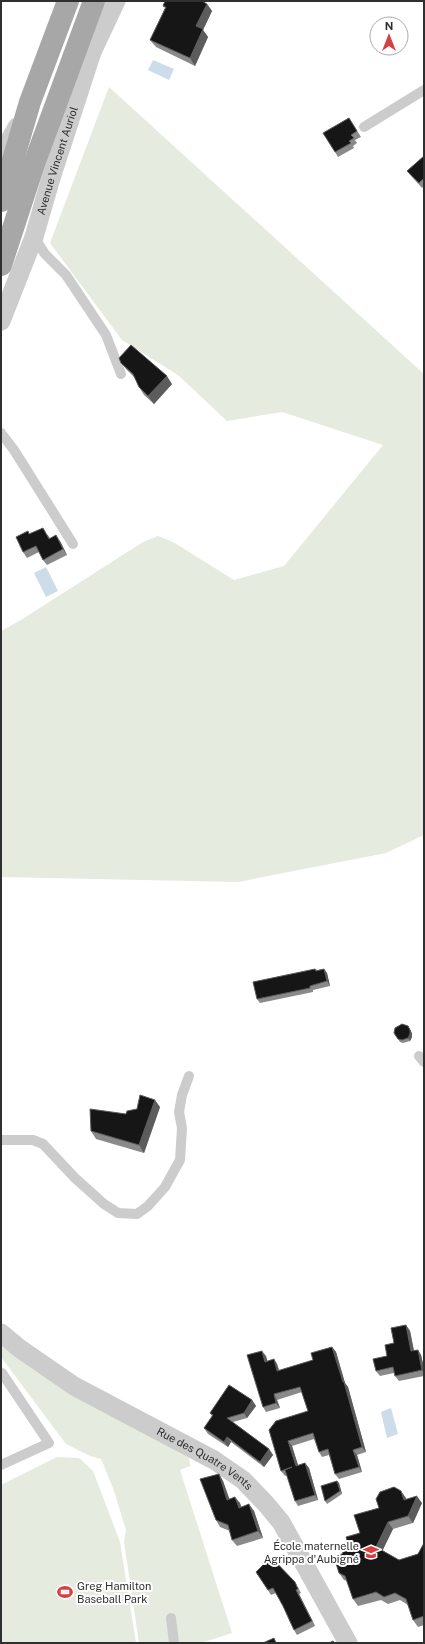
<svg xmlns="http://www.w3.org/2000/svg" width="425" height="1644" font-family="'Public Sans',sans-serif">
  <rect width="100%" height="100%" fill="#fff"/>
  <g fill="#e5ebde">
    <path d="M109,87L424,374V835L386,853L238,882L1,877V631L21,620L143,542L158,536L173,542L234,580L284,566L383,445L282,412L227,421L178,375L122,340L50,243Z"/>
    <path d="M1,1346L64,1387L189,1458L190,1466L180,1470L232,1633L201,1643H139L124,1542L126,1530L113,1488L101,1459L90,1456L66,1444L1,1357Z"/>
    <path d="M57,1457L79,1458L93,1471L120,1542L136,1643H1V1485Z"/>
  </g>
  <g fill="#ccdcea">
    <path d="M153,60L174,69L169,80L148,70Z"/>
    <path d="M46,567L58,591L46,597L34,573Z"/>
    <path d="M391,1408L398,1434L387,1438L381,1412Z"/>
  </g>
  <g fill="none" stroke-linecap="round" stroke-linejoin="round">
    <g stroke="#ccc" stroke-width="10">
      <path d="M364,127L424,90"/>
      <path d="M34,237L45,254L66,275L106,335L121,374"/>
      <path d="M1,433L14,450L73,544"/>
      <path d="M419,1056L424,1062"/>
      <path d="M1,1140H33L43,1144L75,1178L104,1204L118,1213L137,1214L148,1206L165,1187L180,1160L182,1128L179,1112L182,1095L189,1076"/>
      <path d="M1,1465L49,1443L2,1373"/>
      <path d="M171,1618L174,1643"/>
    </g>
    <g stroke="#ccc" stroke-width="19">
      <path d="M1,156L17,127"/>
      <path id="s1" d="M1,321L34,237L51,178L92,52L116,1"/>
      <path id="s2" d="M1,1333L19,1348L74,1386L214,1460L243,1480L266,1504L281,1522L348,1643"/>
    </g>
    <g stroke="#a7a7a7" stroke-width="22">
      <path d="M1,201L30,102L68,1"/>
      <path d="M1,265L34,164L94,1"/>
    </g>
  </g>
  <g fill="#8a8a8a">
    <path d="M207,4L212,11L203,30L208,37L195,66L156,47L150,40L165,8L163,6Z"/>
    <path d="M349,118L361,137L355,140L357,143L353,146L354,148L338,157L335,152Z"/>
    <path d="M424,156V186L422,188L411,176L407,171Z"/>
    <path d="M121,363L172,384L154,404L144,395L139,387L135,378L127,370Z"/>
    <path d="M30,534H47L50,538L60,541L67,555L47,565L43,560L39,552L27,558L23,552Z"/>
    <path d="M315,969L317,970L324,969L327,973L330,986L313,990V992L260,1003L257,999Z"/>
    <path d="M412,1033V1037L410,1041L403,1043L400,1042L398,1039Z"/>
    <path d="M160,1107L144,1153L96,1139L91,1131L126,1114Z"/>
    <path d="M406,1325L410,1331L414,1351L418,1350L421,1355L424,1368V1376L399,1381L395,1376L394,1373L380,1376L376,1371L387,1356Z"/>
    <path d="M332,1347L336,1352L345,1383L348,1387L366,1452L357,1455L362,1472L339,1479L335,1474L329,1455L322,1457L319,1452L314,1439L292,1446L298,1466L305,1463L309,1468L318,1500L298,1506L295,1501L287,1475L285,1476L281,1471L269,1430L308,1411L302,1392L277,1400L280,1408L266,1412L263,1407L266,1356L267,1361L274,1359L277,1364L279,1371L313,1360Z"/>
    <path d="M252,1400L256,1406L247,1418L233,1422L269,1449L273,1455L264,1467L231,1442L228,1447L208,1434L204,1428L212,1416L210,1413Z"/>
    <path d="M219,1474L223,1481L229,1499L240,1503L241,1507L254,1511L263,1538L237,1546L232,1540L230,1531L220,1527L216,1520Z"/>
    <path d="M337,1481L339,1483L342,1494L327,1504L325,1501Z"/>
    <path d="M406,1498V1499L422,1503L413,1523L393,1529L382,1550L399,1560L418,1554L424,1543V1625L418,1627L413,1620L408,1605L400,1600L388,1604L381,1600L358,1606L353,1599L347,1581L344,1580L339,1573L342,1554L379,1508Z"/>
    <path d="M256,1572L298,1587L301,1593L299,1594L315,1626L297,1635L294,1630L283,1606L276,1593L271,1595Z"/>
  </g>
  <g fill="#5c5c5c">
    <path d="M207,4L212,11L203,30L208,37L195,66L190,58L196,26Z"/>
    <path d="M167,376L172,384L154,404L148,396Z"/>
    <path d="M56,535L60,541L67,555L63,549Z"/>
    <path d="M324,969L327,973L330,986L327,981Z"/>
    <path d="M408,1026L412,1033V1037L410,1041L408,1038Z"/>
    <path d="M155,1100L160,1107L144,1153L139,1145Z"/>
    <path d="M406,1325L410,1331L415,1356L411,1351Z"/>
    <path d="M332,1347L336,1352L345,1383L348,1387L366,1452L362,1447Z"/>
    <path d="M418,1350L421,1355L424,1368V1373L422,1370Z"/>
    <path d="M262,1351L266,1356L269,1367L265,1362Z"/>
    <path d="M274,1359L277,1364L281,1376L277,1371Z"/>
    <path d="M274,1394L277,1400L280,1408L276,1403Z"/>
    <path d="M252,1400L256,1406L247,1418L244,1413Z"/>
    <path d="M227,1437L231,1442L228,1447L224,1442Z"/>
    <path d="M288,1441L292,1446L300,1471L296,1466Z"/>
    <path d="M269,1449L273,1455L264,1467L260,1462Z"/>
    <path d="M353,1450L357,1455L362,1472L359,1467Z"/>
    <path d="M305,1463L309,1468L318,1500L315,1495Z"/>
    <path d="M219,1474L223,1481L232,1506L227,1500Z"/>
    <path d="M337,1481L339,1483L342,1494L340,1491Z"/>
    <path d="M401,1491L406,1498L409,1507L404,1500Z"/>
    <path d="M417,1496L422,1503L413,1523L408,1516Z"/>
    <path d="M235,1497L240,1503L244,1515L239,1508Z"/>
    <path d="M249,1504L254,1511L263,1538L258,1531Z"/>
    <path d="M388,1522L393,1529L381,1554L376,1547Z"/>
    <path d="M296,1590L299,1594L315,1626L312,1621Z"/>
  </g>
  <g fill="#161616" stroke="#5c5c5c">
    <path d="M165,1H202L207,4L196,26L203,29L190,58L150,40L166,7L163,6Z"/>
    <path d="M349,118L357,131L351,135L354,138L349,141L351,143L335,152L323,133Z"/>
    <path d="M424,156V178L419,183L407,171Z"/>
    <path d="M131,345L167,376L148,396L139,387L133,374L121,363L119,358Z"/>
    <path d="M43,528L49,539L56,535L63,549L43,560L36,546L23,552L16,537L28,531L29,534Z"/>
    <path d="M315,969L316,971L324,969L327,981L310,986V988L257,999L253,982Z"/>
    <path d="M402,1024L408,1026L410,1030V1034L408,1038L402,1040L398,1039L394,1033L395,1028Z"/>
    <path d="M140,1095L155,1100L139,1145L91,1131L90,1109L126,1114L127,1111L137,1109Z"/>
    <path d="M406,1325L411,1351L418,1350L422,1370L395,1376L393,1367L376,1371L373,1359L387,1356L385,1345L394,1343L391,1328Z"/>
    <path d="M332,1347L343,1382H344L362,1447L353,1450L359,1467L335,1474L328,1449L319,1452L313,1433L288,1441L296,1466L305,1463L315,1495L295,1501L285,1470L292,1467L281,1471L269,1430L276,1421L308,1411L300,1387L274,1394L276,1403L263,1407L247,1355L262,1351L265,1362L274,1359L277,1371L313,1360L311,1353Z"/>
    <path d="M229,1385L252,1400L244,1413L227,1418L269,1449L260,1462L227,1437L224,1442L204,1428L213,1415L210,1413Z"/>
    <path d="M219,1474L227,1500L235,1497L239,1508L249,1504L258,1531L232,1540L228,1525L216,1520L200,1479Z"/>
    <path d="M337,1481L340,1491L325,1501L321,1486Z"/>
    <path d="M394,1487L401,1491L404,1500L417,1496L408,1516L388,1522L376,1547L399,1560L418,1554L424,1543V1616L413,1620L406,1599L395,1593L384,1597L376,1592L353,1599L345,1576L339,1573L334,1557L342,1554L348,1544L346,1537L360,1533L354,1515L379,1508L376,1499L380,1492Z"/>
    <path d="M271,1557L295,1582L298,1589L296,1590L312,1621L294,1630L283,1606L273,1588L268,1590L256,1572Z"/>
    <path d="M274,1638L276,1643H263Z"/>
    <path d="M333,1641L335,1643H329Z"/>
  </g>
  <defs>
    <symbol id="school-bare" viewBox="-9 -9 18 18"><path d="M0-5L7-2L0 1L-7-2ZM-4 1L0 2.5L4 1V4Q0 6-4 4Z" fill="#d93f41" stroke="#fff" stroke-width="2.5" paint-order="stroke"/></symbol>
    <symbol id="stadium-bare" viewBox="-9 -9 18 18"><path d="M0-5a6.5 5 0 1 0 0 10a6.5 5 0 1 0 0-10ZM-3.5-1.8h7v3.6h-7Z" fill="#d93f41" stroke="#fff" stroke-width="2.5" paint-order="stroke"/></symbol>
  </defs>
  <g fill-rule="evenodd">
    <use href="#school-bare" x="360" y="1541" width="22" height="22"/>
    <use href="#stadium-bare" x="54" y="1581" width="22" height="22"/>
  </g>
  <g text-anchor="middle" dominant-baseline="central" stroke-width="4" stroke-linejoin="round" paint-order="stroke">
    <g font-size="11" fill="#2f2f2f" stroke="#fff">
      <text stroke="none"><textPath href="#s1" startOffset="170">Avenue Vincent Auriol</textPath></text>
      <text stroke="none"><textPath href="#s2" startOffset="240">Rue des Quatre Vents</textPath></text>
    </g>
    <g font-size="11" fill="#2f2f2f" stroke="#fff" text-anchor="end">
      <text x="359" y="1546">École maternelle<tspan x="359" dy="13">Agrippa d'Aubigné</tspan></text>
      <text x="77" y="1586" text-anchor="start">Greg Hamilton<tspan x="77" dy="13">Baseball Park</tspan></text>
    </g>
  </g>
  <rect width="425" height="1644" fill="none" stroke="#2f2f2f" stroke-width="4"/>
  <g transform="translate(389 36)"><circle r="19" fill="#ffffff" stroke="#acacac"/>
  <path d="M0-3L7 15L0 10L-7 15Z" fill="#d93f41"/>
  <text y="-6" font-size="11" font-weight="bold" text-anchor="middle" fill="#2f2f2f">N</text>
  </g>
</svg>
